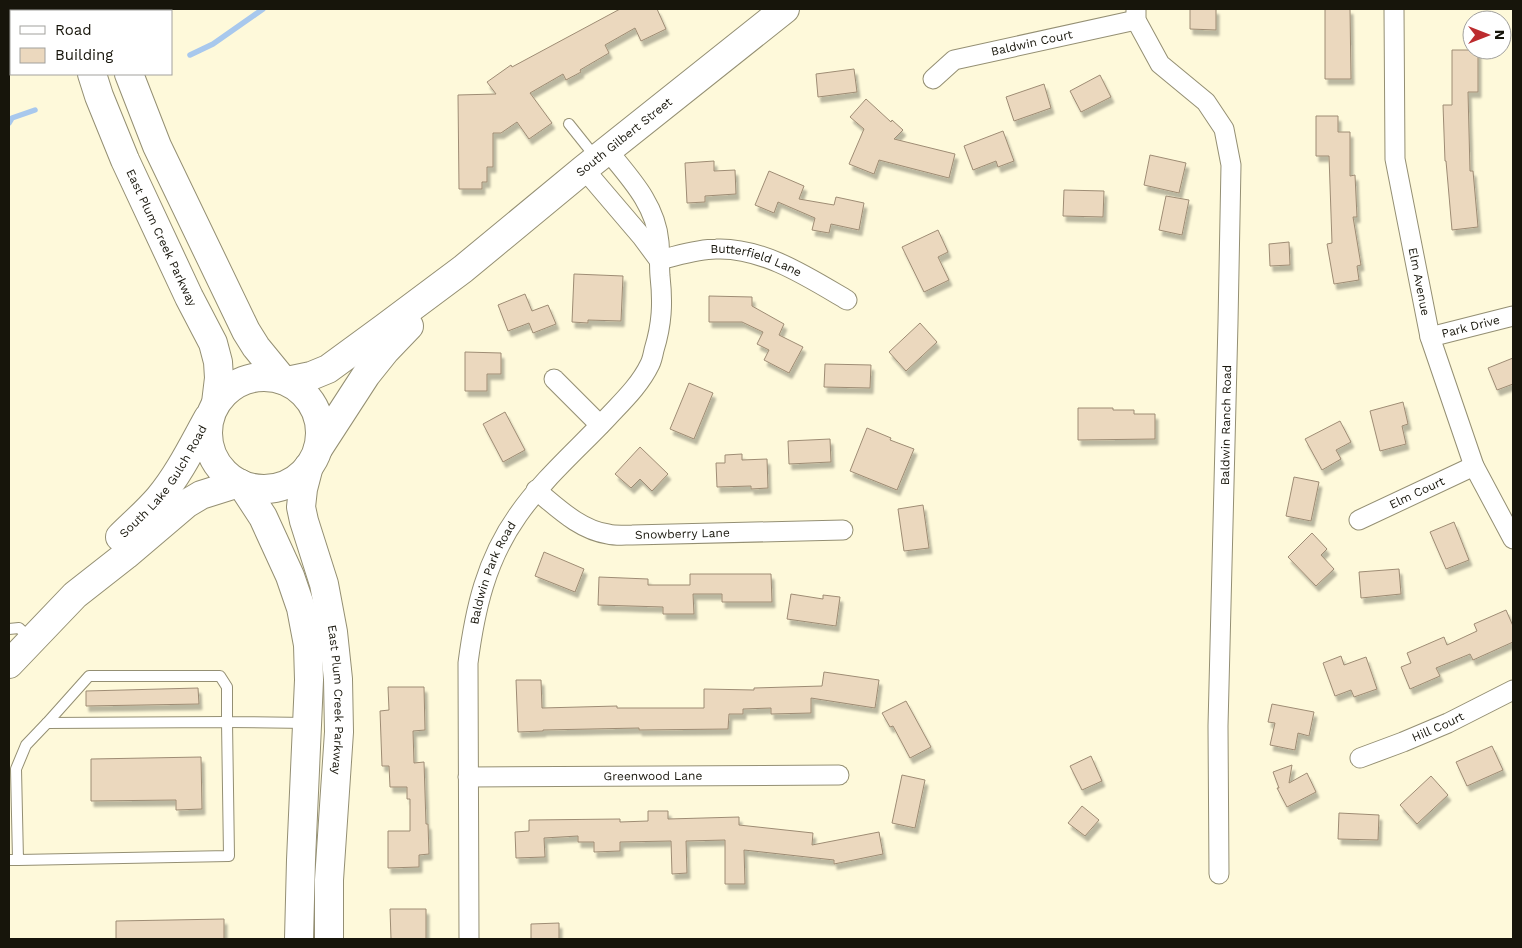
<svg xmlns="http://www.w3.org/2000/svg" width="1522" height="948" font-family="'Work Sans',sans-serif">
  <defs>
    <filter id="shadow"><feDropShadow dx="3" dy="5.5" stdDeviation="1" flood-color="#0004"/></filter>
  </defs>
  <rect width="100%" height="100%" fill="#fef9da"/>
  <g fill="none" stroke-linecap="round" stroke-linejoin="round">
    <g stroke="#a8c8ed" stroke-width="5.5">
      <path d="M190,55L213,44L263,9"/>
      <path d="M9,123L12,118L35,110"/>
    </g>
  </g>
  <g fill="#ebd8be" stroke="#9e8c74" filter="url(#shadow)">
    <path d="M620,9H657L666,29L641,41L635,28L605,45L609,53L580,70L581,72L566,80L563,74L530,93L552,123L529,139L517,122L501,133H493V167H487V182H482V189H459L458,95L496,94L487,82L511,65L512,67Z"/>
    <path d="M1190,9H1216V30L1190,29Z"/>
    <path d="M1325,9H1350L1351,79H1325Z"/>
    <path d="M1452,50H1478V92H1468L1470,171H1473L1478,227L1452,230L1446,161H1445L1443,105H1452Z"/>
    <path d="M854,69L857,92L818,97L816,74Z"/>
    <path d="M1100,75L1111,97L1081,112L1070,91Z"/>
    <path d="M1044,84L1051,108L1014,121L1006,97Z"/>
    <path d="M866,99L891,122L892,120L903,130L894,139L955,154L949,178L879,160L874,174L849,164L864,129L850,117Z"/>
    <path d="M1316,116H1338V132H1350V176L1355,175L1357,217H1353L1361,265L1357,266L1359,280L1334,284L1327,244L1332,243L1329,156H1316Z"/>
    <path d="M1003,131L1014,161L998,167L996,161L973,170L964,146Z"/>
    <path d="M1150,155L1186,163L1179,193L1144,185Z"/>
    <path d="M714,161V171L735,170L736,194L705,196V202L687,203L685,163Z"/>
    <path d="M769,171L804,186L799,199L834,205L836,197L864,203L859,230L831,224L829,233L812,230L815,218L778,202L774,213L755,205Z"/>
    <path d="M1064,190L1104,191L1103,217L1063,216Z"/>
    <path d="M1166,196L1189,200L1182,235L1159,230Z"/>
    <path d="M938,230L948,252L938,257L949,280L924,292L902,247Z"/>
    <path d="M1289,242L1290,265L1270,266L1269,244Z"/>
    <path d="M574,274L623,276L621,321L588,320V323L572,322Z"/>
    <path d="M525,294L532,311L548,305L556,324L533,333L529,323L508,331L498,305Z"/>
    <path d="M709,296L752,297V306L784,324L779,335L803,347L789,373L764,360L769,350L757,344L763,332L742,322H709Z"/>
    <path d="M920,323L937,342L906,371L889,352Z"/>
    <path d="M465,352L501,353V374H487V391H465Z"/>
    <path d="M1513,358V384L1497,390L1488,368Z"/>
    <path d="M825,364L871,365L870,388L824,387Z"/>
    <path d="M689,383L713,393L694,439L670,429Z"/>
    <path d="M1403,402L1408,424L1402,426L1406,444L1380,451L1370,411Z"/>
    <path d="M1078,408H1113V410H1134V414H1155V439L1078,440Z"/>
    <path d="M505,412L525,450L503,462L483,424Z"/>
    <path d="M1340,421L1351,442L1336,450L1341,459L1322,470L1305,439Z"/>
    <path d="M867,428L891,438L890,440L914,449L897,490L850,471Z"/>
    <path d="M830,439L831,462L789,464L788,441Z"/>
    <path d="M640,447L668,474L652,491L640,479L631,488L615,474Z"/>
    <path d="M742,454V460L767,459L768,488L751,489V486L717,487L716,463H725V455Z"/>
    <path d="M1294,477L1319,482L1311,521L1286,516Z"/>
    <path d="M923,505L929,548L904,551L898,509Z"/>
    <path d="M1454,522L1469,560L1446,569L1430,532Z"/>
    <path d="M1312,533L1327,549L1321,555L1334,569L1316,586L1288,557Z"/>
    <path d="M544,552L584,569L575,592L535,576Z"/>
    <path d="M1399,569L1401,594L1361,598L1359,572Z"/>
    <path d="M690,574H771L772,602H722V594H693L694,614H663V607L598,605L599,577L648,579V585H690Z"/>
    <path d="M791,594L823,599V595L840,597L836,626L787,619Z"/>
    <path d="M1506,610L1513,626V642L1473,660L1470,654L1436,668L1440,676L1410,689L1401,667L1411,663L1407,653L1444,637L1447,645L1477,631L1474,624Z"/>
    <path d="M1341,656L1344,665L1366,657L1377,689L1354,697L1351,690L1335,696L1323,663Z"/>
    <path d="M824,672L879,680L875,708L811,698V713L771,714V708L743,709V714H729L728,729L639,730V728L543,730V731L518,732L516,680H541L542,708L617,706V708H704V689L754,690V688L822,686Z"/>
    <path d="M388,687H424L425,730L413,731L414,763L424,762L426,824H428L429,854L419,855V867L388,868V831H410V799H407V787H390L389,766H382L380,711L389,710Z"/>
    <path d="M198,688L199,704L86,706V691Z"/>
    <path d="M906,701L931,747L910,758L893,726L890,727L882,713Z"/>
    <path d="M1272,704L1314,712L1309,736L1298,733L1295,750L1270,745L1275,723L1268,722Z"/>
    <path d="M1492,746L1503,770L1467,786L1456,762Z"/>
    <path d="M1091,756L1102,781L1082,790L1070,766Z"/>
    <path d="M201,757L202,809L176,810V800L91,801V759Z"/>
    <path d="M1292,765L1289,783L1307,773L1316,792L1287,807L1277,788H1279L1273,772Z"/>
    <path d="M902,775L925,780L915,828L892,823Z"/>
    <path d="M1431,776L1448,795L1417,824L1400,805Z"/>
    <path d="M1082,806L1099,820L1085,836L1068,823Z"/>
    <path d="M648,811H668V819L739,817V825L813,833L812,845L879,832L883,854L834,864V860L744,850L745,884H725V840L686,841L687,873L672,874L671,841L620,842V851L594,852V842H578V836L544,838L545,857L516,858L515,832L529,831V820L620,819V822L648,821Z"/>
    <path d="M1339,813L1379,815L1378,840L1338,839Z"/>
    <path d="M390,909H426V939H391Z"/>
    <path d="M224,919V939H116V921Z"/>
    <path d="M559,923V939H531V924Z"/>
  </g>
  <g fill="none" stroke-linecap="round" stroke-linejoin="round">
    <defs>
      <g id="lane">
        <path d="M569,124L597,159"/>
        <path d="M9,629L19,628L31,639"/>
        <path d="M47,723L89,676H220L227,687V722L307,723"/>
        <path d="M9,860H18L229,856L227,722L47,723L26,745L16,769L18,860"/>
      </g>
      <g id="street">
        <path d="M1136,9V20L1160,64L1206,102L1224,129L1231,165L1228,322L1218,726L1219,874"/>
        <path id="s1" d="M1394,9L1395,159L1430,337L1474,466L1513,539"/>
        <path id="s2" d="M933,79L954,60L1136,20"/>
        <path d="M584,169L642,237L659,260"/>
        <path id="s3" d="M659,260C677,256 697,249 716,249C762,247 808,277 847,300"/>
        <path id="s4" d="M1430,337L1513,316"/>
        <path d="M554,379L600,425"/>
        <path id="s5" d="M536,490C558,508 580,530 608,534C616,536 624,535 632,535L843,530"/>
        <path id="s6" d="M1359,520L1474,466"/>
        <path id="s7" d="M1360,758L1403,742L1448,723L1513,690"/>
        <path id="s8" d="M468,777L839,775"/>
        <path id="s9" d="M469,939L468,663C475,609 486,560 518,515C543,479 578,449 608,417C623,401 640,385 650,364C652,360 653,355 654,350C662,324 663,303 660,276C659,264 660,253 659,242C656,205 630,178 608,151"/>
      </g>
      <g id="secondary">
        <path d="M74,9V11"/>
        <path d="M110,9V11"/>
        <path id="s10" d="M92,74L99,96L125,160L189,297L213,343L218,362L219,378L216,403"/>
        <path d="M129,74L157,146L246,331L256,347L283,380"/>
        <circle cx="264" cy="433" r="56"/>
        <path id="s11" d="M287,381L311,376L328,369L384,328L463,269L584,169L785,9"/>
        <path d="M318,449L366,375L386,350L409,326"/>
        <path id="s12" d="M309,466L303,489L301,507L304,521L324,584L333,632L338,679L339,732L329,880V939"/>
        <path d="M242,485L263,517L290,576L301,608L308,645L309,680L301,860L299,939"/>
        <path id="s13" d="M120,537C133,524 147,512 159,498C179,474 193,445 208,418"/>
        <path d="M9,664L75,595L126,555L186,504L201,495L239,483"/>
      </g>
    </defs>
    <use href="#lane" stroke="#948f73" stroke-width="12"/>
    <use href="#street" stroke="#948f73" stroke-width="21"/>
    <use href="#secondary" stroke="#948f73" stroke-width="30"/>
    <use href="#lane" stroke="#fff" stroke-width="10"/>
    <use href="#street" stroke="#fff" stroke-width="19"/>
    <use href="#secondary" stroke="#fff" stroke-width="28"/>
  </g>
  <g text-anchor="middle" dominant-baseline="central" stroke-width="4" stroke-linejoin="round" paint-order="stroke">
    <g font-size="12" fill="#17150b" stroke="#fff">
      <text stroke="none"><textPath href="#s2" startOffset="108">Baldwin Court</textPath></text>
      <text stroke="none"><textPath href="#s11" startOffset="419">South Gilbert Street</textPath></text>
      <text stroke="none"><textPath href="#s10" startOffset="178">East Plum Creek Parkway</textPath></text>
      <text stroke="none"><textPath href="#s3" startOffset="100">Butterfield Lane</textPath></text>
      <text stroke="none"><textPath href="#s1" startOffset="275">Elm Avenue</textPath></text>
      <text stroke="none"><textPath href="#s4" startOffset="42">Park Drive</textPath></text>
      <text transform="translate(1226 425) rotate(-89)">Baldwin Ranch Road</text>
      <text stroke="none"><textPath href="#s13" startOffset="71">South Lake Gulch Road</textPath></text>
      <text stroke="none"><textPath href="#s6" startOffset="64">Elm Court</textPath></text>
      <text stroke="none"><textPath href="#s5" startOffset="160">Snowberry Lane</textPath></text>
      <text stroke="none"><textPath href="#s9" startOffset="370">Baldwin Park Road</textPath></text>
      <text stroke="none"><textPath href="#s12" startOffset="239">East Plum Creek Parkway</textPath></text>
      <text stroke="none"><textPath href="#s7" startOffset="84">Hill Court</textPath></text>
      <text stroke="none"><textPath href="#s8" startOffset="185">Greenwood Lane</textPath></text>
    </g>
  </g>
  <rect width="1522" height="948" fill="none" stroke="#17150b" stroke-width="20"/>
  <rect x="10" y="10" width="162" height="65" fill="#ffffff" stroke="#a2a19d"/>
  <rect x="20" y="26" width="25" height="8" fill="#ffffff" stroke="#a2a19d"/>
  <text x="55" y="35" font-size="15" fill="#17150b">Road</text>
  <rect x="20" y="48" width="25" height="15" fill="#ebd8be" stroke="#a2a19d"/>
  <text x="55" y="60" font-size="15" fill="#17150b">Building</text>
  <g transform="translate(1487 35) rotate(90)"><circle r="24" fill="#ffffff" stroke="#a2a19d"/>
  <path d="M0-4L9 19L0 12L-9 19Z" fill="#bc2c2f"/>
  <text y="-8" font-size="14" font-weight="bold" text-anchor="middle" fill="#17150b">N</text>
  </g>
</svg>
